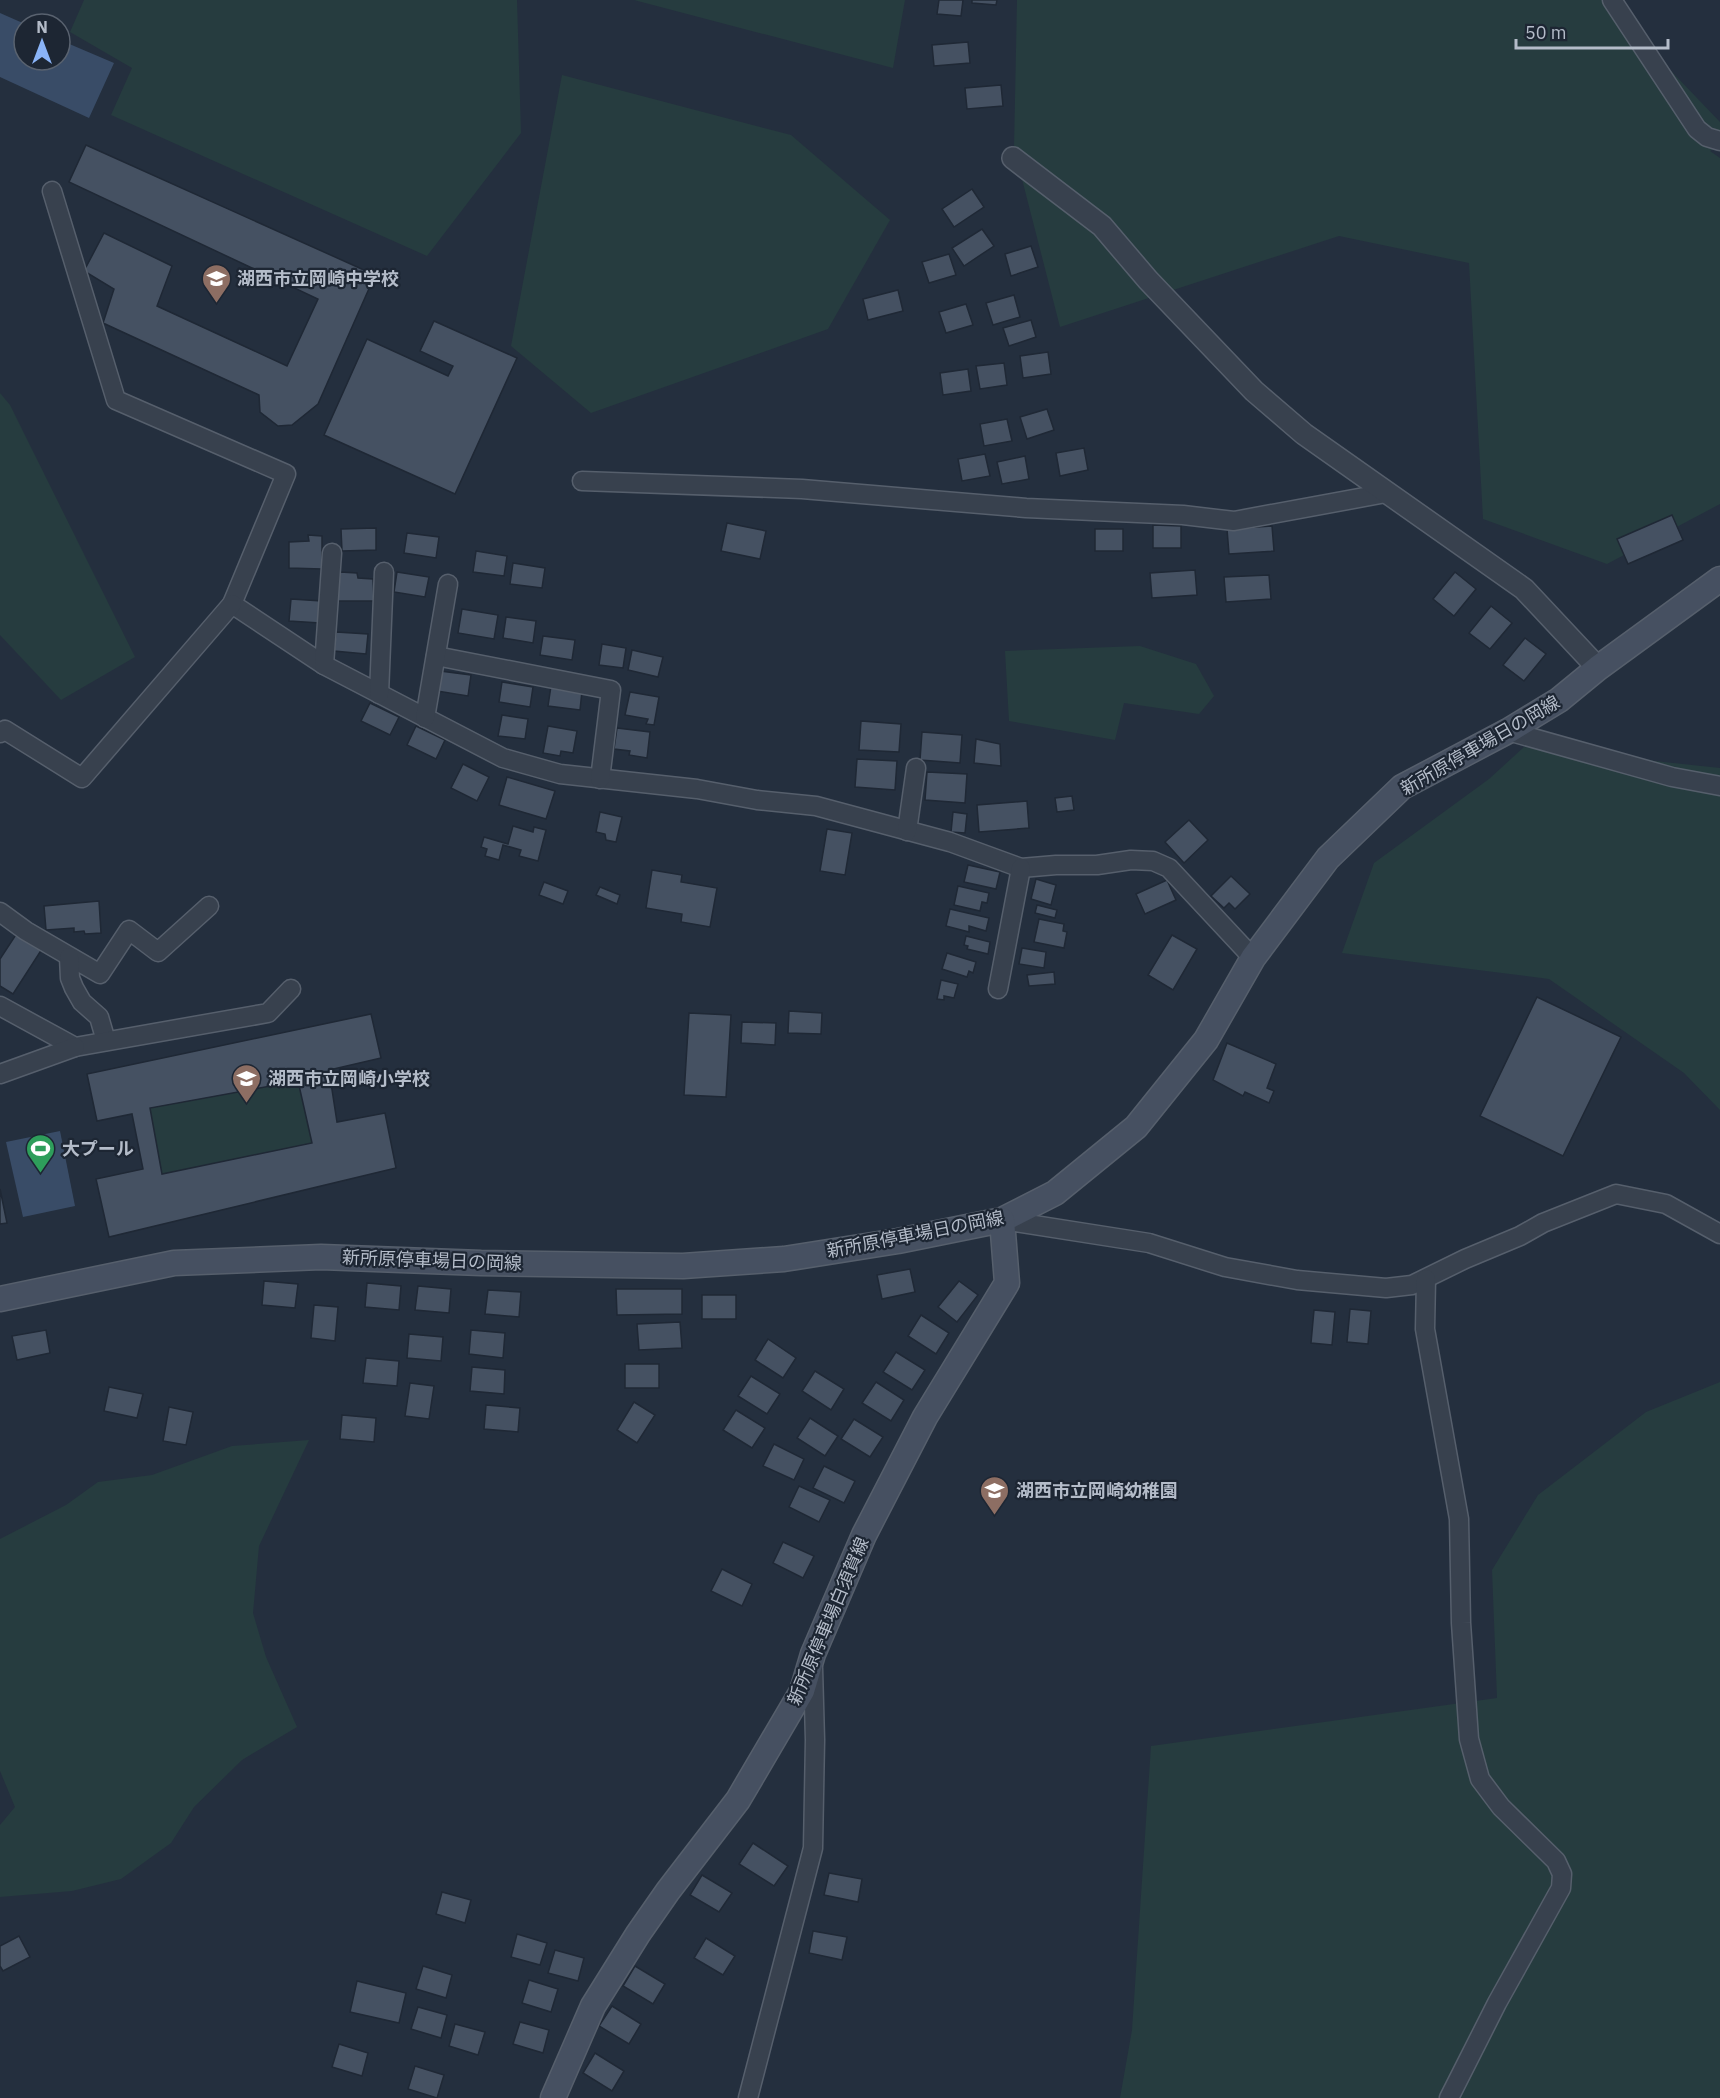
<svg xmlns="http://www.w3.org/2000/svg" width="1720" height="2098" font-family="'IBM Plex Sans','Noto Sans JP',sans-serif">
  <rect width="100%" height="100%" fill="#242f3e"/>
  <g fill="#263c3f">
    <path d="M84,0H517L521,133L427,256L111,115L132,68L70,32Z"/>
    <path d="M634,0H905L893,68Z"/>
    <path d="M1017,0H1603L1720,122V145L1710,151L1720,158V504L1607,564L1483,519L1469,263L1339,236L1060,327L1014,148Z"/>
    <path d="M562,75L791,135L890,220L828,329L591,413L511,346Z"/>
    <path d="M0,393L10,405L135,657L61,700L0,635Z"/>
    <path d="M1140,646L1196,664L1214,696L1199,714L1124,703L1115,740L1009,721L1005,651Z"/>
    <path d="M1524,747L1720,768V1110L1684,1073L1549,979L1342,953L1374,863L1489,779Z"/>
    <path d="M298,1081L312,1143L162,1174L150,1108Z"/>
    <path d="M1720,1382V2098H1120L1132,2030L1151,1746L1497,1698L1492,1570L1538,1495L1646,1412Z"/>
    <path d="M309,1440L259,1546L253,1613L266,1657L297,1727L242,1760L194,1807L171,1843L121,1879L72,1891L0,1897V1825L15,1807L0,1771V1539L66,1505L98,1482L152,1475L232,1446Z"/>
  </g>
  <g fill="#394c67">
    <path d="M0,13L25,24L24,60H60V40L114,63L89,118L0,77Z"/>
    <path d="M60,1131L75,1206L23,1217L6,1142Z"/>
  </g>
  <g fill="#455162" stroke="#1f2835" stroke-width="1.5" fill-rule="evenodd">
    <path d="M939,0H963L961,16L937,14Z"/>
    <path d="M972,0H997L996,5L972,3Z"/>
    <path d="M968,42L970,63L934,66L932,45Z"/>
    <path d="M1001,85L1003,106L967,109L965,88Z"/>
    <path d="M86,145L375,275L318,404L292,425L278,426L260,412L259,395L103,323L114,289L84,271L104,233L172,266L157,306L287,366L318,299L69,182Z"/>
    <path d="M972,189L984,207L954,227L942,209Z"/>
    <path d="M982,229L994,246L964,266L952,248Z"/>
    <path d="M1031,246L1038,267L1011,276L1005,254Z"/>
    <path d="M949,254L956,275L929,283L922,262Z"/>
    <path d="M898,290L903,311L868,320L863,299Z"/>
    <path d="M1014,295L1020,317L993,325L986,303Z"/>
    <path d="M966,304L973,325L946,333L939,312Z"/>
    <path d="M1031,320L1036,337L1009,346L1003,328Z"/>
    <path d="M434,321L517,358L455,494L324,435L367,339L448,376L453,366L420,351Z"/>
    <path d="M1048,352L1051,374L1023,378L1020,356Z"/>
    <path d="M1004,363L1007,385L980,389L976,366Z"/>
    <path d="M968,369L971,391L943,395L940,373Z"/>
    <path d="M1047,409L1054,430L1027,439L1020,417Z"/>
    <path d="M1007,419L1012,441L984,446L980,424Z"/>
    <path d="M1084,448L1088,470L1060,476L1056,453Z"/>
    <path d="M985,454L990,476L962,481L958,459Z"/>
    <path d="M1025,456L1029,479L1002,484L997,462Z"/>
    <path d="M1672,515L1683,540L1628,564L1617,539Z"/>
    <path d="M727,523L766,531L760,559L721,551Z"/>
    <path d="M1153,525L1181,526V548H1153Z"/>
    <path d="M1272,526L1274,551L1229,554L1227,529Z"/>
    <path d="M376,528V550L342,551L341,529Z"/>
    <rect x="1095" y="529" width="28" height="22"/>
    <path d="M407,533L439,537L436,558L404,553Z"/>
    <path d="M308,535L322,536V569L289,568V542L309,541Z"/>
    <path d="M476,551L507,556L504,576L473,572Z"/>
    <path d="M513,563L545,568L542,588L510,584Z"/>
    <path d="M1195,570L1197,595L1152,598L1150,573Z"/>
    <path d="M340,572L357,573L358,578L373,579L374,601H337Z"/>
    <path d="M397,572L429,577L425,597L394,592Z"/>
    <path d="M1455,572L1476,589L1454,616L1433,599Z"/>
    <path d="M1269,575L1271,599L1226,602L1224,577Z"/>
    <path d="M291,599L322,601L320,623L289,621Z"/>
    <path d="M1491,606L1512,623L1490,649L1469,633Z"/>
    <path d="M462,609L498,615L494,639L458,633Z"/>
    <path d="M506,617L536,621L533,643L503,638Z"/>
    <path d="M336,632L368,634L366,654L334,651Z"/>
    <path d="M543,636L575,640L572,660L540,655Z"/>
    <path d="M1525,638L1546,654L1524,681L1503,665Z"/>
    <path d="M602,644L626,648L623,668L599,665Z"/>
    <path d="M632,650L663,657L658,677L628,670Z"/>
    <path d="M440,671L471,675L468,696L437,691Z"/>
    <path d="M502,682L533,687L530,707L499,702Z"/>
    <path d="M551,686L582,691L580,710L548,706Z"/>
    <path d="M630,692L659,697L654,725L646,724L648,719L625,715Z"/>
    <path d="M370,703L399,717L390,735L361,721Z"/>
    <path d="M502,715L528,719L525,739L498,736Z"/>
    <path d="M861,721L901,724L899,752L859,750Z"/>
    <path d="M416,726L445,740L436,759L407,745Z"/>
    <path d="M548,726L577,731L573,753L561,751L560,756L543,753Z"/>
    <path d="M617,728L650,732L647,758L629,755L630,751L614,749Z"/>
    <path d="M922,732L962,735L960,763L920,760Z"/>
    <path d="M976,739L1000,744L1001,766L974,763Z"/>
    <path d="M857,759L897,761L895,790L855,787Z"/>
    <path d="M463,764L489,777L477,801L451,788Z"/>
    <path d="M927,772L967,774L965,803L925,800Z"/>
    <path d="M507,777L555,791L546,819L499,805Z"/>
    <path d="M1072,796L1074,810L1057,812L1055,798Z"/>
    <path d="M1027,801L1029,828L979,832L977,805Z"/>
    <path d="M600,812L622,817L616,842L606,840L605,834L596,832Z"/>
    <path d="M953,812L967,814L965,833L951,832Z"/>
    <path d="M1189,820L1208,840L1184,863L1165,842Z"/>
    <path d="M513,826L533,832L534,827L546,830L538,861L519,856L521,850L503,845L499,860L485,856L487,849L481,847L484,837L508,844Z"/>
    <path d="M827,829L852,833L845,875L820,871Z"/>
    <path d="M968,865L1000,872L996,889L964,882Z"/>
    <path d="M652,870L682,875L681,882L717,888L710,927L681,922L682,914L646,908Z"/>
    <path d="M1231,876L1250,894L1235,909L1229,903L1224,908L1211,896Z"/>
    <path d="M1036,879L1056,885L1051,905L1031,899Z"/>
    <path d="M1167,880L1176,900L1145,914L1136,894Z"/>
    <path d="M544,882L568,891L563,904L539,895Z"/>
    <path d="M958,886L989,893L987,903L982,902L980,911L954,905Z"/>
    <path d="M600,887L620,895L617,904L596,895Z"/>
    <path d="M99,901L101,933L85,934L84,931L74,932V928L46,930L44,906Z"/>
    <path d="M1037,905L1057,910L1055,918L1035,913Z"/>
    <path d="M950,909L989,918L986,931L969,926V932L946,926Z"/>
    <path d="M1039,919L1064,924L1063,931L1067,932L1064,948L1034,942Z"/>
    <path d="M17,933L42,949L13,994L0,986V959Z"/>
    <path d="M1172,935L1197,949L1173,990L1148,975Z"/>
    <path d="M966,936L990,942L988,954L967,949L968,946L964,945Z"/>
    <path d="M1022,948L1046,952L1044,968L1019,964Z"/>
    <path d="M947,953L976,962L973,973L969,971L967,977L942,969Z"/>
    <path d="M1054,972L1055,984L1029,986L1027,975Z"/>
    <path d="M941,980L958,984L954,998L944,996V1000L937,999Z"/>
    <path d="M1537,997L1621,1037L1563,1156L1480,1116Z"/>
    <path d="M789,1011L822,1013L821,1034L788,1033Z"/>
    <path d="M689,1013L731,1015L726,1097L684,1095Z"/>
    <path d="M371,1014L381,1058L329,1070L337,1122L385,1113L396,1168L109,1237L96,1179L143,1169L132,1114L97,1121L87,1074ZM298,1081L312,1143L162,1174L150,1108Z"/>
    <path d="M742,1022L776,1023L775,1045L741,1043Z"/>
    <path d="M1227,1043L1276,1064L1267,1088L1274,1091L1269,1103L1245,1092L1243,1096L1213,1080Z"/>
    <path d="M0,1189L7,1223L0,1224Z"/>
    <path d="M910,1269L915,1292L882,1299L877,1275Z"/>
    <path d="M264,1281L298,1284L295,1308L262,1305Z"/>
    <path d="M959,1281L978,1295L957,1322L938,1307Z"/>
    <path d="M367,1283L401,1286L399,1310L365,1307Z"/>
    <path d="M418,1286L451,1289L449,1313L415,1310Z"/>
    <path d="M616,1289H682V1314L617,1315Z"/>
    <path d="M488,1290L521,1292L519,1317L485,1314Z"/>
    <rect x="702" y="1295" width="34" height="24"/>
    <path d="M314,1305L338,1307L335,1341L311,1338Z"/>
    <path d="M1350,1309L1371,1311L1368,1344L1347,1342Z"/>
    <path d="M1314,1310L1335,1312L1332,1345L1311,1343Z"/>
    <path d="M921,1315L949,1333L936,1354L908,1336Z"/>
    <path d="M680,1322L682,1348L639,1350L637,1324Z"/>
    <path d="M46,1330L50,1353L17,1360L12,1336Z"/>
    <path d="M471,1330L505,1333L503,1358L469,1354Z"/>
    <path d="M409,1334L443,1337L441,1361L407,1358Z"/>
    <path d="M768,1339L796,1358L783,1378L755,1360Z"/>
    <path d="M896,1352L925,1370L912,1390L883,1372Z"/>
    <path d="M366,1358L399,1361L397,1386L363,1383Z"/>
    <rect x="625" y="1364" width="34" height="24"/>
    <path d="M472,1367L505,1370L504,1394L470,1391Z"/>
    <path d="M815,1371L844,1389L831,1410L802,1391Z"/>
    <path d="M751,1376L780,1394L767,1414L738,1396Z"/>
    <path d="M876,1382L904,1400L891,1421L862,1403Z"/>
    <path d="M410,1383L434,1386L429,1419L405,1416Z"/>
    <path d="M109,1387L143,1394L137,1418L104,1411Z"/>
    <path d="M634,1402L655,1415L637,1443L617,1430Z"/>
    <path d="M486,1405L520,1408L518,1432L484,1429Z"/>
    <path d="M169,1407L193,1412L186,1445L163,1441Z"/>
    <path d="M736,1410L765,1428L752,1448L723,1430Z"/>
    <path d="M342,1415L376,1418L374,1442L340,1439Z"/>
    <path d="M810,1418L838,1436L825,1456L797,1438Z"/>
    <path d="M854,1419L883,1437L870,1457L841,1439Z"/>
    <path d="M774,1444L804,1459L794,1480L763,1466Z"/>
    <path d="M824,1466L855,1481L844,1503L813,1488Z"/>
    <path d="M799,1486L830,1500L819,1522L789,1507Z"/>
    <path d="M783,1542L814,1556L803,1578L773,1563Z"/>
    <path d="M722,1569L752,1584L742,1606L711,1591Z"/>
    <path d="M753,1843L788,1866L774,1886L739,1864Z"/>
    <path d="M829,1873L862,1879L858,1902L824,1895Z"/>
    <path d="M702,1875L732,1893L719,1912L690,1895Z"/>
    <path d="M442,1892L471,1900L465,1923L436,1914Z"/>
    <path d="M813,1931L847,1937L842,1960L809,1953Z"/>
    <path d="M517,1934L547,1943L540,1965L511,1957Z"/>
    <path d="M19,1936L30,1957L3,1971L0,1966V1946Z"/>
    <path d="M706,1938L735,1956L723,1975L694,1958Z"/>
    <path d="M555,1950L584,1958L578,1981L548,1973Z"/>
    <path d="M423,1966L452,1975L446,1998L416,1989Z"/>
    <path d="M635,1966L665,1984L653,2004L623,1986Z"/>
    <path d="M529,1980L558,1989L551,2012L522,2003Z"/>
    <path d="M357,1981L406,1993L399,2023L350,2012Z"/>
    <path d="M612,2006L641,2024L629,2044L599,2026Z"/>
    <path d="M418,2007L447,2015L441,2038L411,2029Z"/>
    <path d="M520,2022L549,2030L543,2053L513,2044Z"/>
    <path d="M455,2024L485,2032L478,2055L449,2046Z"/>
    <path d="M339,2044L368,2053L362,2076L332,2067Z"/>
    <path d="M595,2053L624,2071L612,2091L583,2073Z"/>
    <path d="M415,2066L444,2075L437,2098L408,2089Z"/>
  </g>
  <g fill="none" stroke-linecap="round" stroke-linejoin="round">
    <defs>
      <g id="minor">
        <path d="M1612,0L1697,129L1707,137L1720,141"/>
        <path d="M52,191L116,400L286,474L232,604L324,665"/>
        <path d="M582,481L802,489L1026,508L1183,515L1234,521L1386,493"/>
        <path d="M332,553L324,665L503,758L560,774L697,789L757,800L816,806L950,842L1021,868L1056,865H1097L1131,860L1153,861L1169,868L1253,958"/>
        <path d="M436,656L611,690L600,779"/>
        <path d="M379,694L384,572"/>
        <path d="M425,718L448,584"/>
        <path d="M1508,731L1672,777L1720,786"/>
        <path d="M0,733L5,730L82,778L232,604"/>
        <path d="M907,831L916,768"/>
        <path d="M0,912L26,931L100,974L129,930L158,952L209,906"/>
        <path d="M69,957L70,978L74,988L82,1002L99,1017L106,1041"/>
        <path d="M998,989L1021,868"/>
        <path d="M0,1006L75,1047L268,1013L291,989"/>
        <path d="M0,1074L75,1047"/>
        <path d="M1002,1220L1149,1243L1225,1267L1297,1280L1386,1288L1412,1285L1465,1259L1520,1236L1543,1223L1616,1194L1666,1204L1720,1234"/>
        <path d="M1426,1279L1425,1329L1459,1519L1461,1623L1469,1739L1480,1779L1501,1807L1556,1861L1562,1874L1561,1888L1497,2003L1449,2098"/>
        <path d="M748,2098L813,1848L815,1740L813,1668"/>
      </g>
      <path id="tertiary" d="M1013,158L1102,226L1148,280L1254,391L1304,434L1524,589L1598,668"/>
      <g id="secondary">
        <path d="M0,1299L174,1263L321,1257L481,1263L683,1266L784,1259L898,1241L1002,1220L1055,1193L1136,1127L1206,1040L1253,958L1328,858L1402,787L1508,731L1559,700L1598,668L1720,579"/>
        <path d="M553,2098L593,2006L638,1934L668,1891L738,1800L802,1691L813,1654L864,1535L925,1417L1007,1283L1002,1220"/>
      </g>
    </defs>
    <use href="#minor" stroke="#565f6c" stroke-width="21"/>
    <use href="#tertiary" stroke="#565f6c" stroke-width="24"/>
    <use href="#secondary" stroke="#565f6c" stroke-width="27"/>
    <use href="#minor" stroke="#38414e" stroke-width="18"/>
    <use href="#tertiary" stroke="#38414e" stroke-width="21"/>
    <use href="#secondary" stroke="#465061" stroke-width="24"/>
  </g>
  <defs>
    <symbol id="school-pin" viewBox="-11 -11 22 30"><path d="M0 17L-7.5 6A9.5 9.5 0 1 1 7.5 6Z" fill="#8d6e63" stroke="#1d2633"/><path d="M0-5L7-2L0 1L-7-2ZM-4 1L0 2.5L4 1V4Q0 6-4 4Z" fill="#fff"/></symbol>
    <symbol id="stadium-pin" viewBox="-11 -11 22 30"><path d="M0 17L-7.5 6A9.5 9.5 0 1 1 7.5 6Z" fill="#2e9e5b" stroke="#1d2633"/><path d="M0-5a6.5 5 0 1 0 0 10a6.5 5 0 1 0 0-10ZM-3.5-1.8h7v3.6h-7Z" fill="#fff"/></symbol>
  </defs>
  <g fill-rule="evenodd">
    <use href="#school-pin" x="200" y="262" width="33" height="45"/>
    <use href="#school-pin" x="230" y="1062" width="33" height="45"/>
    <use href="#stadium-pin" x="24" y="1132" width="33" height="45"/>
    <use href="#school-pin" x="978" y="1474" width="33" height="45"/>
  </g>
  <g text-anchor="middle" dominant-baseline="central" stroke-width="4.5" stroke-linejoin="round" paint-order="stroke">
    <g font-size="18" font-weight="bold" fill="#b4bcc9" stroke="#1d2633" text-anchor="start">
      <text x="237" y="278">湖西市立岡崎中学校</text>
      <text x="268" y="1078">湖西市立岡崎小学校</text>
      <text x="62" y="1148">大プール</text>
      <text x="1016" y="1490">湖西市立岡崎幼稚園</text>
    </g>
    <g font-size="18" fill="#b4bcc9" stroke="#1d2633">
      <text transform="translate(1480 745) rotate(-30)">新所原停車場日の岡線</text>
      <text transform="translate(915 1234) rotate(-11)">新所原停車場日の岡線</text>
      <text transform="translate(432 1260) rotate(2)">新所原停車場日の岡線</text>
      <text transform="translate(828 1621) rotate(-67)">新所原停車場白須賀線</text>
    </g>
  </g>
  <g transform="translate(42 42)"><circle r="28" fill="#1d2633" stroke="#59626f" stroke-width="1.5"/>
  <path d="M0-4.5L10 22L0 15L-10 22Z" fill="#8ab4f8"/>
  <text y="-9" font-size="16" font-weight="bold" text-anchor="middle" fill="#b4bcc9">N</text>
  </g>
  <path d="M1516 39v9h152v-9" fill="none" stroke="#b4bcc9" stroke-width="3"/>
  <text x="1525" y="39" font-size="18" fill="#b4bcc9" stroke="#1d2633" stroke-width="4.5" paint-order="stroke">50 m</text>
</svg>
